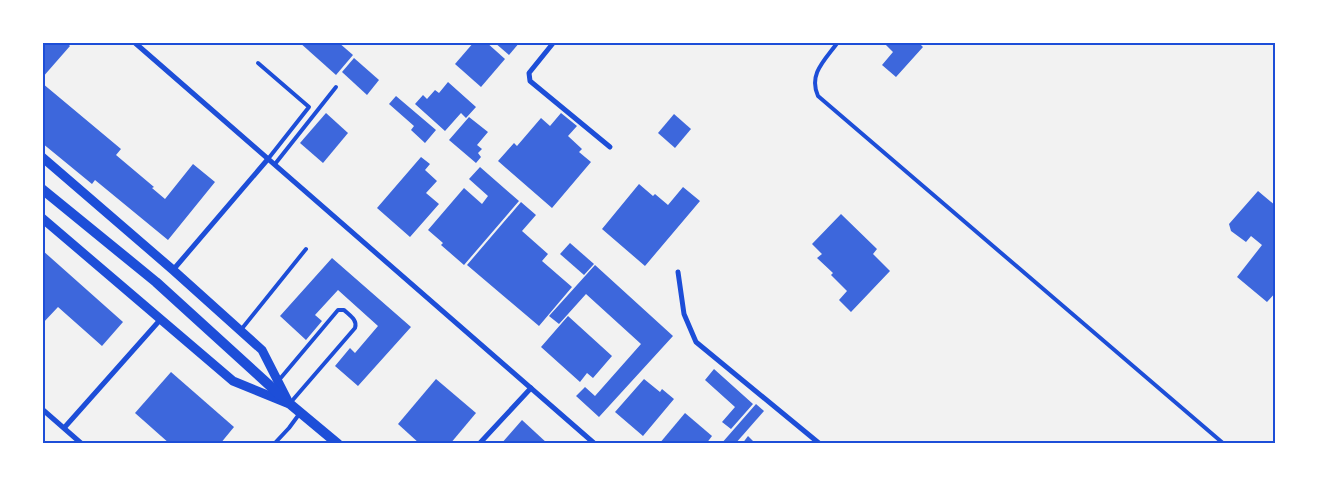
<svg xmlns="http://www.w3.org/2000/svg" width="1318" height="486" font-family="'Golos Text',sans-serif">
  <rect width="100%" height="100%" fill="#f2f2f2"/>
  <g fill="#3d67dc">
    <path d="M42,42H66L70,46L42,78Z"/>
    <path d="M299,42H338L353,55L336,75Z"/>
    <path d="M474,42H486L505,59L481,87L455,64Z"/>
    <path d="M494,42H520L509,55Z"/>
    <path d="M883,42H918L923,47L896,77L882,65L893,52Z"/>
    <path d="M354,58L379,80L367,95L342,72Z"/>
    <path d="M448,82L476,107L466,118L461,113L445,131L415,104L423,95L427,99L435,90L439,93Z"/>
    <path d="M42,83L121,149L116,155L154,187L152,188L165,199L193,164L215,182L168,240L95,180L92,184L42,143Z"/>
    <path d="M396,96L436,130L425,143L411,130L414,126L389,104Z"/>
    <path d="M326,113L348,133L323,163L300,143Z"/>
    <path d="M561,113L577,126L568,136L582,149L579,152L591,162L552,208L498,161L514,143L517,146L541,118L550,126Z"/>
    <path d="M674,114L691,129L675,148L658,133Z"/>
    <path d="M469,117L488,132L477,145L482,149L478,153L481,157L476,163L449,140Z"/>
    <path d="M421,157L430,164L425,170L437,181L426,193L439,204L410,237L377,208Z"/>
    <path d="M480,167L519,201L464,265L441,245L443,243L428,230L464,188L482,204L488,196L469,179Z"/>
    <path d="M639,184L653,196L655,194L668,205L683,187L700,201L645,266L602,229Z"/>
    <path d="M1258,191L1276,206V292L1267,302L1237,277L1262,245L1251,236L1246,242L1231,231L1229,224Z"/>
    <path d="M521,202L536,215L522,231L548,254L542,261L572,287L539,326L467,265Z"/>
    <path d="M841,214L877,249L873,254L890,271L851,312L839,300L847,291L831,275L833,273L817,258L822,254L812,244Z"/>
    <path d="M570,243L594,264L584,275L560,254Z"/>
    <path d="M42,250L123,322L102,346L58,307L42,324Z"/>
    <path d="M332,258L411,327L358,386L335,366L350,348L355,353L378,326L338,290L315,315L322,321L306,340L280,316Z"/>
    <path d="M595,265L673,336L599,417L576,396L585,387L595,396L641,344L586,294L559,324L549,316Z"/>
    <path d="M568,316L612,356L593,378L587,373L580,382L541,347Z"/>
    <path d="M714,369L753,404L731,429L722,422L735,407L705,380Z"/>
    <path d="M171,372L234,427L220,444H170L135,413Z"/>
    <path d="M436,379L476,413L450,444H420L398,424Z"/>
    <path d="M644,379L660,392L662,389L674,399L643,436L615,412Z"/>
    <path d="M756,404L764,411L735,444H721Z"/>
    <path d="M685,413L712,436L706,444H659Z"/>
    <path d="M522,420L548,444H501Z"/>
    <path d="M748,436L756,444H742Z"/>
  </g>
  <g fill="none" stroke-linecap="round" stroke-linejoin="round">
    <g stroke="#1d4ed8" stroke-width="4">
      <path d="M838,42C825,60 808,74 818,96L1224,444"/>
      <path d="M258,63L309,107L268,159"/>
      <path d="M275,164L336,87"/>
      <path d="M240,331L306,249"/>
      <path d="M279,380L338,310H344C349,315 358,320 355,328L291,402"/>
      <path d="M274,444L289,428L300,413"/>
    </g>
    <g stroke="#1d4ed8" stroke-width="5">
      <path d="M134,42L595,444"/>
      <path d="M554,42L529,73L530,81L610,147"/>
      <path d="M173,270L268,159"/>
      <path d="M678,272L684,314L696,342L820,444"/>
      <path d="M42,409L82,444"/>
      <path d="M64,428L160,320"/>
      <path d="M479,444L531,388"/>
    </g>
    <g stroke="#1d4ed8" stroke-width="9">
      <path d="M42,157L173,270L262,350L287,399"/>
      <path d="M42,218L233,381L287,403"/>
    </g>
    <path stroke="#1d4ed8" stroke-width="10" d="M42,189L156,282L290,404L338,444"/>
  </g>
  <rect width="1318" height="486" fill="none" stroke="#ffffff" stroke-width="88"/>
  <rect x="44" y="44" width="1230" height="398" fill="none" stroke="#1d4ed8" stroke-width="2"/>
</svg>
